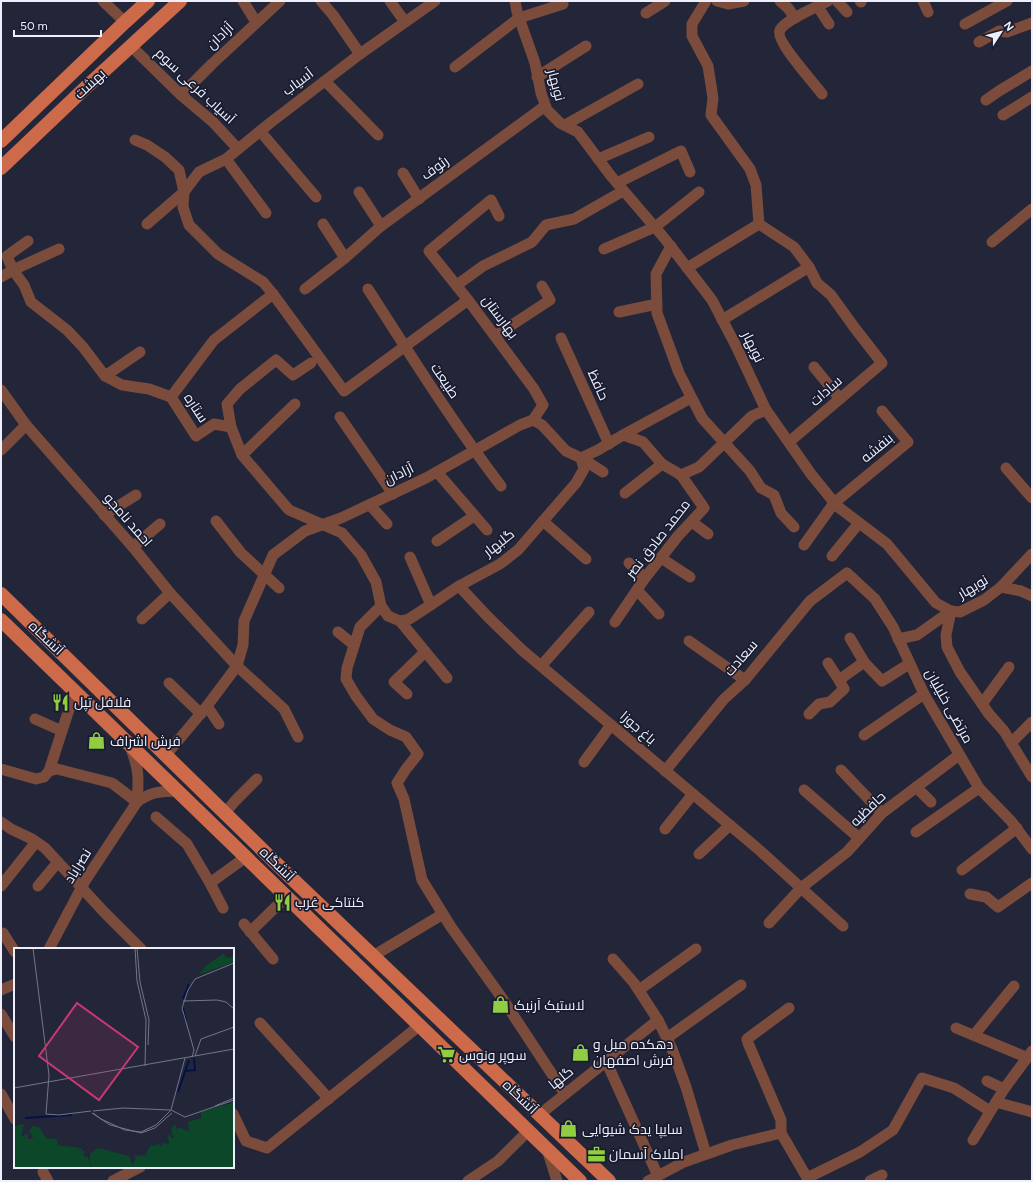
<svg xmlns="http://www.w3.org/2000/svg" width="1033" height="1182" font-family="Figtree,Cairo,sans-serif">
  <rect width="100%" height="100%" fill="#232639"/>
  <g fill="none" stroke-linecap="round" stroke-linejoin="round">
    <g stroke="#7b4b3b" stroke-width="11">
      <path d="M103,1L125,22"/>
      <path d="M243,1L256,22"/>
      <path d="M321,1L333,15L360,54"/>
      <path d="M390,1L405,22"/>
      <path d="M515,1L517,12L535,63L541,93L547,110L560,123L578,132L611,176L665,239L712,300L736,346L766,410L811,474L837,506L887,544L936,603L951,611L960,612L984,600L1001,587L1021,591L1032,596"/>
      <path d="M706,1L692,24V36L708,66L713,98L711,115L750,169L756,185L759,224L794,247L809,267L817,283L831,295L854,327L882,363L789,442"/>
      <path d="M717,1L728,4L744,1"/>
      <path d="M780,1L788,8L795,18"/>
      <path d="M837,1L847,12"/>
      <path d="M860,1L861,2"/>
      <path d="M923,1L928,12"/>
      <path d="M818,7L829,24"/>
      <path d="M646,13L665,1"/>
      <path d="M965,24L1007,1"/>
      <path d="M979,42L999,31L1007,32L1032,23"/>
      <path d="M131,46L181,95L213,122L238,149"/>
      <path d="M455,67L519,18L563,4"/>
      <path d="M537,77L586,46"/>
      <path d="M325,81L378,135"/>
      <path d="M822,94C815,84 774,40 780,30C785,20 817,7 828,1"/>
      <path d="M181,95L212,64L280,1"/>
      <path d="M986,100L999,91L1032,71"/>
      <path d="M1003,115L1032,97"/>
      <path d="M565,125L638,84"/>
      <path d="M260,131L316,197"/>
      <path d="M135,140L147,145L165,157L179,170L184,192L183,207L189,225L218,254L263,282L273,294L344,391L468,300L534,389L543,405L533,420"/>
      <path d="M226,159L266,213"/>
      <path d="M598,159L649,137"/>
      <path d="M403,173L419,199"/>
      <path d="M617,183L681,151L690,172"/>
      <path d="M359,192L381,226"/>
      <path d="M147,224L184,192L199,172L226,159L270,123L360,54L435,1"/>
      <path d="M28,241L7,256L13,270L59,249"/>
      <path d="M992,242L1032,209"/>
      <path d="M671,246L656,274L657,313L679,373L702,418L750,471L761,488L774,495L781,513L794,527"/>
      <path d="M604,249L655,227L699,192"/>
      <path d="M345,258L381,226L545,106"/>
      <path d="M687,268L759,224"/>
      <path d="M1,277L13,270L24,285L31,302L67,330L83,347L105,376L122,385L149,389L171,397L196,436L214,424L231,427L242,455L289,510L342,533L361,555L376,582L381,606L388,616L400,621L409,619L423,610L459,586L500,564L518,550L576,483L584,469L581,458"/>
      <path d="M457,285L483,266L532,242L546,225L574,219L623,191"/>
      <path d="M305,289L345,258L323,224"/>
      <path d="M368,289C411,356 453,423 501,486"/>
      <path d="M468,300L429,251L491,200L499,216"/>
      <path d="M619,312L657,304"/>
      <path d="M722,320L809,267"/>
      <path d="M495,336L550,300L542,286"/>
      <path d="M561,338L609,444"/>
      <path d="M814,367L840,399"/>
      <path d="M105,376L140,352"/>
      <path d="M1,390L26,425L133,547L170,593L237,666L284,709L298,737"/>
      <path d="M171,397L214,340L273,294"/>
      <path d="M340,417L393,494"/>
      <path d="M231,427L227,404L240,389L276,360L293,375L311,363"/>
      <path d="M623,435L691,398"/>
      <path d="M1,450L26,425"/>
      <path d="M242,455L295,404"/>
      <path d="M581,458L603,472"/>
      <path d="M1006,468L1032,498"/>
      <path d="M437,472L487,530"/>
      <path d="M625,493L662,464"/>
      <path d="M370,505L387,524"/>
      <path d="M104,515L136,495"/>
      <path d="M216,521L241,553L279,588"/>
      <path d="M543,521L586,559"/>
      <path d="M692,522L708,534"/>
      <path d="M437,541L474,516"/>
      <path d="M804,545L834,503L908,442L882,411"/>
      <path d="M133,547L160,524"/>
      <path d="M832,556L859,523"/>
      <path d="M410,557L431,605"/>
      <path d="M661,558L690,577"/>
      <path d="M629,563L645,578"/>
      <path d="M459,586L488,617L522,650L757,848L843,926"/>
      <path d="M1001,587L1032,554"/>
      <path d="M637,590L659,614"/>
      <path d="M381,606L360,627L347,668L346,679L356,696L373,719L390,730L406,737L418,754L406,769L397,783L404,799L422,880L451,927L502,998L565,1094"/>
      <path d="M951,611L946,635L947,647L960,672L989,714L1004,731L1032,777"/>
      <path d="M142,619L170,593"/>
      <path d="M400,621L447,678"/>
      <path d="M615,622L645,578L678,536L704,508L681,475"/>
      <path d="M338,632L354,645"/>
      <path d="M850,638L864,662"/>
      <path d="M898,639L917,635L951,611"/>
      <path d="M689,641L745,680"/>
      <path d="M828,663L839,680"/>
      <path d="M541,666L589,612"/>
      <path d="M169,683L201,714"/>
      <path d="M407,694L394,682L425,652"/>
      <path d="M982,704L1009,667"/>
      <path d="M207,706L219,724"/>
      <path d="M809,714L819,704L830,702L844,689L839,680L864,662L882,681L909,664"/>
      <path d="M35,719L62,731"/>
      <path d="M864,735L924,694"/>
      <path d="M1011,743L1032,722"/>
      <path d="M130,746C139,769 139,777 137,802"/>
      <path d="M166,755L207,706L237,666L243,645L244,621L273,555L305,531L341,518L426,478L520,425L533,420L542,425L566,451L581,458L598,450L623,435L643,442L662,464L681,475L699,467L752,416L766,410"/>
      <path d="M584,762L611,725"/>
      <path d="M1,769L36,779L44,777L49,771L57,769L112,783L137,802"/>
      <path d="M841,770L882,813"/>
      <path d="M49,771L75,691"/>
      <path d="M665,771L724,699L745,680L810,601L847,573L875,599L893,627L924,694L979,788L1011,821L1032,849"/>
      <path d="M916,787L931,802"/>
      <path d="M804,790L859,838"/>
      <path d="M225,813L235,801L257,779"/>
      <path d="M156,817L187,844L210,883L223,908"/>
      <path d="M1,822L11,829L32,839L45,848L104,912L141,949"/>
      <path d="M665,829L693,794"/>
      <path d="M916,832L979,788"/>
      <path d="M699,854L730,825"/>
      <path d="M962,870L1017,828"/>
      <path d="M210,883L246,857"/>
      <path d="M1,886L36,842"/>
      <path d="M38,886L58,862"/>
      <path d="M970,894L986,897L998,907L1032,883"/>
      <path d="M769,923L801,888L847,852L882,813L959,755"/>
      <path d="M244,924L273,959"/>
      <path d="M250,932L286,897"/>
      <path d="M3,933L15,952"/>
      <path d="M49,949L85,881L137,802C152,791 159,792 177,791"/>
      <path d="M373,956L443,914"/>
      <path d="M613,959L634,983L658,1020L672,1049L686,1087L706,1154"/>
      <path d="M1,990L15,984"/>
      <path d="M639,990L696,949"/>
      <path d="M1,1014L15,1037"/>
      <path d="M260,1023L329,1099"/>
      <path d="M956,1028L1026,1057"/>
      <path d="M974,1035L1014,986"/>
      <path d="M667,1038L741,985"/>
      <path d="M606,1061L658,1176"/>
      <path d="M987,1081L1004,1089"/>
      <path d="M1,1094L15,1119"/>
      <path d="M996,1102L1032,1112"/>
      <path d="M233,1114L246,1141L267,1148L419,1026"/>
      <path d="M539,1115L658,1020"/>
      <path d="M781,1133V1120L748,1043L747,1039L789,1008"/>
      <path d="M973,1140L1004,1089L1032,1051"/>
      <path d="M547,1149L557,1181"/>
      <path d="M43,1172L48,1181"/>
      <path d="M807,1178L860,1152L893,1130L922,1078L954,1088L990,1111"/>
      <path d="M113,1181L140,1167"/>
      <path d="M468,1181L498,1161L528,1131"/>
      <path d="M648,1181L684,1162L732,1145L781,1133L809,1181"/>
      <path d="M870,1181L882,1175"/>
    </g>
    <g stroke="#cc6a4a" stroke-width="14">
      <path d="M1,141L125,22L148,1"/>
      <path d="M1,168L83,90L180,1"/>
      <path d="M1,594L283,870L609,1181"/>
      <path d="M1,620L580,1181"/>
    </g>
  </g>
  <defs>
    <symbol id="restaurant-bare" viewBox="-9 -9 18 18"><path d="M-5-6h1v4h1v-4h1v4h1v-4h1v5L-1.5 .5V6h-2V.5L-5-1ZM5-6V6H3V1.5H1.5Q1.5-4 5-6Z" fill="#91cd40" stroke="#191c2f" stroke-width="2.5" paint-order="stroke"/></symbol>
    <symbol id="shop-bare" viewBox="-9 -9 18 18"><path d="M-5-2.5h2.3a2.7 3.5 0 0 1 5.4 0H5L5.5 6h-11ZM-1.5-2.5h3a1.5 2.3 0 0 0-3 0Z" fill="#91cd40" stroke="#191c2f" stroke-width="2.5" paint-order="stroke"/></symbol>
    <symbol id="supermarket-bare" viewBox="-9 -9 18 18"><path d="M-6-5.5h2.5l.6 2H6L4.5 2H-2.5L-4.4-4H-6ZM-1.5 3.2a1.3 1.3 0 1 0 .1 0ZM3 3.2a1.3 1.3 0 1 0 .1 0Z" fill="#91cd40" stroke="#191c2f" stroke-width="2.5" paint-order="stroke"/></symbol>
    <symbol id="office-bare" viewBox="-9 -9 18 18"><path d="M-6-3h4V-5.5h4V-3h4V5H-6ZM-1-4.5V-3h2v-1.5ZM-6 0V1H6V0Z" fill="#91cd40" stroke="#191c2f" stroke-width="2.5" paint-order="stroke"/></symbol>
  </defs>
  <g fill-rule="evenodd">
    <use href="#restaurant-bare" x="48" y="690" width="25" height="25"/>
    <use href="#shop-bare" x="84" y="728" width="25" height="25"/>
    <use href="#restaurant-bare" x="270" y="890" width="25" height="25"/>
    <use href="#shop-bare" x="488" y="992" width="25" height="25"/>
    <use href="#shop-bare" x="568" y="1040" width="25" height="25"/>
    <use href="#supermarket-bare" x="434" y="1042" width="25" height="25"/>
    <use href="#shop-bare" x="556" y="1116" width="25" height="25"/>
    <use href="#office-bare" x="584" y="1142" width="25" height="25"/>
  </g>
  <g text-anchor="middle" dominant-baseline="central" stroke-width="3.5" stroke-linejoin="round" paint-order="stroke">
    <g font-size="14" fill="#eceffc" stroke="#191c2f">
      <text transform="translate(220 36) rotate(-43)">آزادان</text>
      <text transform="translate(298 82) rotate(-37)">آسیاب</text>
      <text transform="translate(90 84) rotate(-43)">بهشت</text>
      <text transform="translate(556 85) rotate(75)">نوبهار</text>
      <text transform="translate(195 86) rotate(43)">آسیاب فرعی سوم</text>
      <text transform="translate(435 168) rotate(-36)">رئوف</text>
      <text transform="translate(500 317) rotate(53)">بهارستان</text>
      <text transform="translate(753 347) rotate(64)">نوبهار</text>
      <text transform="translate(445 381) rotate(56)">طبیعت</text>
      <text transform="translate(598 385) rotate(66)">حافظ</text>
      <text transform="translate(826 391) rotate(-41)">سادات</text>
      <text transform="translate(196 408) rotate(57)">ستاره</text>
      <text transform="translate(877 448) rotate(-40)">بنفشه</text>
      <text transform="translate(399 474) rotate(-26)">آزادان</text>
      <text transform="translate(128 520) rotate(49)">احمد نامجو</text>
      <text transform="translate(658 539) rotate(-52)">محمد صادق نصر</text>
      <text transform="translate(499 543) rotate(-38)">گلبهار</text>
      <text transform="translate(973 587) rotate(-31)">نوبهار</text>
      <text transform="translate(46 638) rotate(44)">آتشگاه</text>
      <text transform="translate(741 658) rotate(-49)">سعادت</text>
      <text transform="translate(949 706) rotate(61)">مرتضی خلیلیان</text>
      <text transform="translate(638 728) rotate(41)">باغ جوزا</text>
      <text transform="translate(868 809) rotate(-44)">حافظیه</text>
      <text transform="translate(277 864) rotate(44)">آتشگاه</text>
      <text transform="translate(78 866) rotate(-58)">نصراباد</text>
      <text transform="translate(561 1078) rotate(-39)">گلها</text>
      <text transform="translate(520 1097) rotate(44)">آتشگاه</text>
    </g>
    <g font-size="14" fill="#eceffc" stroke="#191c2f" text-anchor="start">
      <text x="74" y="702">فلافل تپل</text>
      <text x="110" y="741">فرش اشراف</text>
      <text x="295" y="902">کنتاکی غرب</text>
      <text x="514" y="1005">لاستیک آرنیک</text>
      <text x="593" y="1044">دهکده مبل و<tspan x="593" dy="16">فرش اصفهان</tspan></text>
      <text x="459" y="1055">سوپر ونوس</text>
      <text x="582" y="1129">سایپا یدک شیوایی</text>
      <text x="609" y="1154">املاک آسمان</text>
    </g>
  </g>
  <g transform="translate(14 948)">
    <rect width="220" height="220" fill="#232639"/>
    <path d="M209,6L213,10L220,8V14L184,27L193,17ZM220,154V220H78L76,215V206L84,200L115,208L118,217L122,211L120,207L131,208L136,198L143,197L145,194L146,199L149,195L155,196L153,185L158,190L164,188L159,189L157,181L159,178L162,177L163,186V179L175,183L174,174L187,170V164ZM10,176L7,189L14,185V191H18L19,188L15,184L18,178L25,179L32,190L43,191V197L67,200L68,203H71L69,208L74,209L77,220H0V178Z" fill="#0d472a"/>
    <path fill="none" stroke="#001344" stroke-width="2" d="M169,51L175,36M169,60L172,73M170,123L181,122L180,110M164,144L175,112M11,170L58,167"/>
    <path fill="none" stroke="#737687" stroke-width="1" d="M19,0L35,127L32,166M121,0L123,33L132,72L131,118M123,0L126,34L135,72L134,97M169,53L203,52L212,54L220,61M181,108L187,91L220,79M178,109L180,102L168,60L174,42L181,31L220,15M171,110L157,162L171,169L220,152M0,140L220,101M201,158L220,150M79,163L109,160L156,162M78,165L96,177L127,185L141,180L158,165M79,165L87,171L111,182L127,184L142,177L157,162M32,166L45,167L77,163"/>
    <path fill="#c83873" fill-opacity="0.15" stroke="#c83873" stroke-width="2" d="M63,55L124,99L85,152L25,108Z"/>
    <rect width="220" height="220" fill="none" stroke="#eceffc" stroke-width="2"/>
  </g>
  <rect width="1033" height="1182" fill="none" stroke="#eceffc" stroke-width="4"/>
  <g transform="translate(1001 32) rotate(54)" stroke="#191c2f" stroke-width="3" paint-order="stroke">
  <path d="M0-3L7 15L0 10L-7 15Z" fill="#eceffc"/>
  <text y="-6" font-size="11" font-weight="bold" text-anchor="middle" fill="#eceffc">N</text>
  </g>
  <path d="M14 30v6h87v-6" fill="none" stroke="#eceffc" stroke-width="2"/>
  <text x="20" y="30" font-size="12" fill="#eceffc" stroke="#191c2f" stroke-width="3" paint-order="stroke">50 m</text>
</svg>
